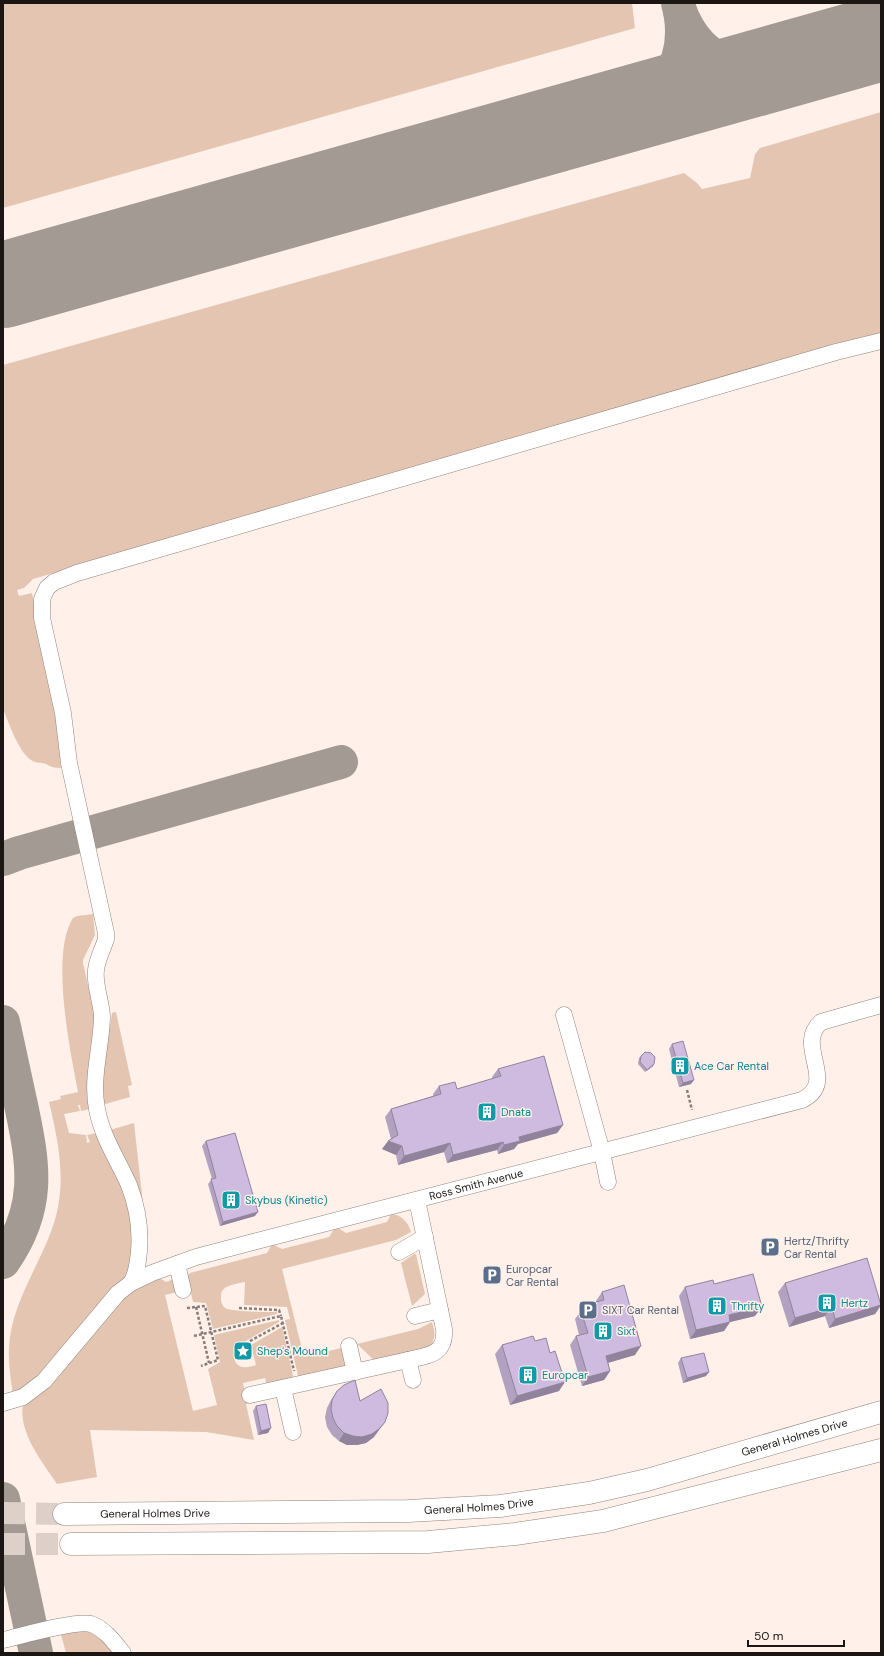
<svg xmlns="http://www.w3.org/2000/svg" width="884" height="1656" font-family="'DM Sans',sans-serif">
  <rect width="100%" height="100%" fill="#fff1e9"/>
  <g fill="#e3c5b2">
    <path d="M3,3H632L635,28L3,208Z"/>
    <path d="M881,112V335L33,579L24,588L17,590L19,596L32,593L59,733L61,768C55,768 51,767 46,764C41,762 36,764 31,760C18,751 9,723 3,709V365L684,173L697,183L702,189L750,178L755,154L760,148Z"/>
    <path d="M93,914L95,935L83,960V963L97,1025L94,1108L81,1111L80,1105H78L80,1111L64,1114L69,1133L86,1135L87,1143L90,1142L87,1135L101,1132L119,1171L136,1243L127,1274L121,1283L47,1373L13,1396C11,1380 8,1364 9,1348C11,1300 44,1261 56,1216C66,1177 58,1140 49,1102L61,1099L60,1096L78,1092C70,1050 50,954 73,918L77,916Z"/>
    <path d="M116,1012L132,1085L128,1086L130,1097L102,1105L100,1094L112,1013Z"/>
    <path d="M134,1123L147,1239L106,1131Z"/>
    <path d="M391,1214C402,1215 408,1222 411,1232L396,1240L282,1269L304,1357L341,1348L346,1369L299,1380L285,1320L290,1319L287,1307L244,1305L245,1282C236,1284 221,1285 221,1296C221,1301 221,1304 225,1308C231,1312 268,1312 277,1312V1314L213,1329L206,1303L193,1302L187,1276L190,1273L267,1253L271,1246L274,1245L282,1249L329,1237L334,1229L338,1228L346,1233L387,1222Z"/>
    <path d="M414,1254H416L425,1294L412,1306L401,1263Z"/>
    <path d="M158,1277L166,1282L174,1279L177,1292L165,1295L193,1411L217,1405L208,1369L220,1362L214,1335L279,1320V1322L237,1346C231,1353 233,1365 243,1367C247,1368 252,1366 256,1365L251,1345L282,1327L294,1380L267,1387L265,1378L243,1383L247,1400L277,1397L246,1404L254,1440L206,1432L90,1430L97,1477L57,1484C42,1461 18,1433 23,1404L125,1294Z"/>
    <path d="M432,1322C435,1332 436,1338 430,1347L376,1362L357,1344L418,1329Z"/>
    <path d="M88,1629L119,1653H66L60,1631Z"/>
  </g>
  <g fill="none" stroke-linecap="round" stroke-linejoin="round">
    <g stroke="#a49a94" stroke-width="34">
      <path d="M680,11C695,51 729,75 773,66C786,64 799,59 811,56"/>
      <path d="M547,130C566,125 586,119 605,113C618,110 631,107 643,101C680,81 688,40 678,3"/>
      <path d="M3,287L4,286"/>
      <path d="M3,859L19,853L341,762"/>
      <path d="M3,1022C9,1050 15,1077 21,1105C34,1166 41,1208 3,1262"/>
      <path d="M3,1499L36,1653"/>
    </g>
    <path stroke="#a49a94" stroke-width="86" d="M3,285L881,38"/>
    <g stroke="#ddd0c9" stroke-width="22" stroke-dasharray="22 11" stroke-linecap="butt">
      <path d="M3,1513L64,1514"/>
      <path d="M3,1544H71"/>
    </g>
    <defs>
      <g id="minor">
        <path d="M564,1015L602,1152L608,1182"/>
        <path d="M399,1252L425,1237"/>
        <path d="M177,1264L183,1290"/>
        <path d="M131,1283C137,1274 138,1262 139,1251C141,1228 137,1206 129,1185C118,1160 102,1137 97,1109C91,1079 101,1049 102,1018C102,1002 94,986 96,970C97,959 103,949 106,939V933L69,763L63,713L42,618V599L47,588L54,582L77,573L836,352L881,341"/>
        <path d="M415,1316L440,1310"/>
        <path d="M349,1346L355,1372"/>
        <path d="M408,1360L413,1380"/>
        <path d="M283,1388L293,1432"/>
        <path d="M250,1395L408,1360C429,1355 446,1355 444,1329L417,1200"/>
        <path id="s1" d="M3,1403L23,1397L44,1381L118,1293L131,1283L152,1273L196,1257L253,1242L802,1100C839,1082 794,1046 821,1022L881,1005"/>
        <path d="M3,1640C21,1636 76,1620 91,1624C104,1628 115,1643 123,1653"/>
      </g>
      <g id="highway">
        <path id="s2" d="M64,1514L408,1511L500,1506L589,1493L647,1480L881,1412"/>
        <path d="M71,1544L428,1542L515,1534L603,1521L881,1450"/>
      </g>
    </defs>
    <use href="#minor" stroke="#8e837b" stroke-width="17"/>
    <use href="#highway" stroke="#8e837b" stroke-width="23"/>
    <g stroke="#887e79" stroke-width="2.5" stroke-dasharray="3 2" stroke-linecap="butt">
      <path d="M687,1090L692,1110"/>
      <path d="M196,1307L209,1363"/>
      <path d="M187,1308L205,1306L218,1360L201,1366"/>
      <path d="M239,1308L279,1310L281,1316"/>
      <path d="M194,1336L281,1316L294,1371"/>
      <path d="M250,1341L283,1323"/>
    </g>
    <use href="#minor" stroke="#fff" stroke-width="16"/>
    <use href="#highway" stroke="#fff" stroke-width="22"/>
  </g>
  <g fill="#b2a1c0">
    <path d="M672,1044L691,1084L679,1087L669,1049Z"/>
    <path d="M641,1056L654,1064L653,1066L645,1072L638,1064L639,1058Z"/>
    <path d="M498,1069L563,1125L557,1133L518,1144L514,1149L498,1154L497,1150L447,1163L444,1152L398,1165L396,1155L382,1149L391,1139L385,1117L391,1109L433,1096V1094L439,1086L457,1089L493,1079L492,1077Z"/>
    <path d="M206,1141L255,1216L220,1226L208,1184L212,1179L202,1146Z"/>
    <path d="M785,1283L881,1305L875,1314L829,1328L825,1316L789,1327L778,1292Z"/>
    <path d="M714,1284L755,1316L730,1322L724,1331L690,1339L679,1296L685,1287Z"/>
    <path d="M602,1292L635,1355L608,1363L610,1371L604,1380L582,1386L570,1345L576,1336L579,1335L575,1319L581,1311L592,1307L596,1302V1301Z"/>
    <path d="M535,1341L559,1391L510,1405L495,1354L502,1345Z"/>
    <path d="M681,1358L706,1376L683,1383L678,1363Z"/>
    <path d="M337,1391L360,1401L374,1437L366,1443L357,1445H347L339,1441L332,1435L327,1427L325,1417L327,1408L331,1400Z"/>
    <path d="M256,1406L268,1433L258,1435L253,1411Z"/>
  </g>
  <g fill="#91839c">
    <path d="M654,1064L653,1066L645,1072L647,1070Z"/>
    <path d="M694,1080L691,1084L679,1087L683,1083Z"/>
    <path d="M563,1125L557,1133L518,1144L514,1149L498,1154L504,1145L519,1137Z"/>
    <path d="M388,1141L402,1146L396,1155L382,1149Z"/>
    <path d="M503,1142L497,1150L447,1163L453,1155Z"/>
    <path d="M450,1143L444,1152L398,1165L404,1156Z"/>
    <path d="M258,1212L255,1216L220,1226L223,1222Z"/>
    <path d="M881,1305L875,1314L829,1328L835,1319Z"/>
    <path d="M762,1307L755,1316L730,1322L724,1331L690,1339L696,1330L729,1315Z"/>
    <path d="M832,1307L825,1316L789,1327L795,1318Z"/>
    <path d="M641,1346L635,1355L600,1365L606,1356Z"/>
    <path d="M610,1371L604,1380L582,1386L588,1377Z"/>
    <path d="M709,1372L706,1376L683,1383L687,1378Z"/>
    <path d="M565,1382L559,1391L510,1405L517,1396Z"/>
    <path d="M385,1422L374,1437L366,1443L357,1445H347L339,1441L344,1433Z"/>
    <path d="M271,1428L268,1433L258,1435L261,1431Z"/>
  </g>
  <g fill="#cfbbdf" stroke="#91839c">
    <path d="M683,1041L694,1080L683,1083L672,1044Z"/>
    <path d="M645,1052L651,1053L655,1057L654,1064L647,1070L640,1062L641,1056Z"/>
    <path d="M544,1056L563,1125L519,1137L520,1141L504,1145L503,1142L453,1155L450,1143L404,1156L402,1146L388,1141L398,1135L391,1109L441,1094L439,1086L455,1082L457,1089L501,1076L498,1069Z"/>
    <path d="M235,1133L258,1212L223,1222L211,1179L216,1178L206,1141Z"/>
    <path d="M867,1258L881,1305L835,1319L832,1307L795,1318L785,1283Z"/>
    <path d="M753,1274L762,1307L729,1315L730,1322L696,1330L685,1287L713,1280L714,1284Z"/>
    <path d="M624,1285L641,1346L606,1356L610,1371L588,1377L576,1336L588,1333L581,1311L597,1306L596,1302L604,1300L602,1292Z"/>
    <path d="M533,1336L535,1341L546,1338L550,1353L555,1351L565,1382L517,1396L502,1345Z"/>
    <path d="M704,1353L709,1372L687,1378L681,1358Z"/>
    <path d="M355,1380L360,1401L381,1389L388,1403V1413L385,1422L379,1429L372,1434L362,1437L353,1436L344,1433L337,1426L333,1418L331,1409L332,1400L337,1391L344,1385Z"/>
    <path d="M266,1404L271,1428L261,1431L256,1406Z"/>
  </g>
  <defs>
    <symbol id="building-square" viewBox="-11 -11 22 22"><rect x="-9" y="-9" width="18" height="18" rx="4" fill="#0f9aa8" stroke="#fff1e9"/><path d="M-4-6H4V6H1V3H-1V6H-4ZM-2.5-4.3h1.7v1.8h-1.7ZM.8-4.3h1.7v1.8H.8ZM-2.5-1h1.7V.8h-1.7ZM.8-1h1.7V.8H.8Z" fill="#fff"/></symbol>
    <symbol id="parking-square" viewBox="-11 -11 22 22"><rect x="-9" y="-9" width="18" height="18" rx="4" fill="#5c6f8a" stroke="#fff1e9"/><path d="M-3.5-5.5H1a3.5 3.5 0 0 1 0 7H-1V5.5H-3.5ZM-1-3.4V-.6H.8a1.4 1.4 0 0 0 0-2.8Z" fill="#fff"/></symbol>
    <symbol id="sight-square" viewBox="-11 -11 22 22"><rect x="-9" y="-9" width="18" height="18" rx="4" fill="#0f9aa8" stroke="#fff1e9"/><path d="M0-6L1.8-2.2L6-1.7L2.9 1.2L3.7 5.4L0 3.3L-3.7 5.4L-2.9 1.2L-6-1.7L-1.8-2.2Z" fill="#fff"/></symbol>
  </defs>
  <g fill-rule="evenodd">
    <use href="#building-square" x="669" y="1055" width="22" height="22"/>
    <use href="#building-square" x="476" y="1101" width="22" height="22"/>
    <use href="#building-square" x="220" y="1189" width="22" height="22"/>
    <use href="#parking-square" x="759" y="1236" width="22" height="22"/>
    <use href="#parking-square" x="481" y="1264" width="22" height="22"/>
    <use href="#building-square" x="816" y="1292" width="22" height="22"/>
    <use href="#building-square" x="706" y="1295" width="22" height="22"/>
    <use href="#parking-square" x="577" y="1299" width="22" height="22"/>
    <use href="#building-square" x="592" y="1320" width="22" height="22"/>
    <use href="#sight-square" x="232" y="1340" width="22" height="22"/>
    <use href="#building-square" x="517" y="1364" width="22" height="22"/>
  </g>
  <g text-anchor="middle" dominant-baseline="central" stroke-width="3" stroke-linejoin="round" paint-order="stroke">
    <g font-size="11" fill="#0d838f" stroke="#fff1e9" text-anchor="start">
      <text x="694" y="1066">Ace Car Rental</text>
      <text x="501" y="1112">Dnata</text>
      <text x="245" y="1200">Skybus (Kinetic)</text>
      <text x="841" y="1303">Hertz</text>
      <text x="731" y="1306">Thrifty</text>
      <text x="617" y="1331">Sixt</text>
      <text x="257" y="1351">Shep's Mound</text>
      <text x="542" y="1375">Europcar</text>
    </g>
    <g font-size="11" fill="#1b1614" stroke="#fff1e9">
      <text stroke="none"><textPath href="#s1" startOffset="538">Ross Smith Avenue</textPath></text>
      <text stroke="none"><textPath href="#s2" startOffset="739">General Holmes Drive</textPath></text>
      <text stroke="none"><textPath href="#s2" startOffset="415">General Holmes Drive</textPath></text>
      <text stroke="none"><textPath href="#s2" startOffset="91">General Holmes Drive</textPath></text>
    </g>
    <g font-size="11" fill="#4e5e75" stroke="#fff1e9" text-anchor="start">
      <text x="784" y="1241">Hertz/Thrifty<tspan x="784" dy="13">Car Rental</tspan></text>
      <text x="506" y="1269">Europcar<tspan x="506" dy="13">Car Rental</tspan></text>
      <text x="602" y="1310">SIXT Car Rental</text>
    </g>
  </g>
  <rect width="884" height="1656" fill="none" stroke="#1b1614" stroke-width="8"/>
  <path d="M748 1640v6h96v-6" fill="none" stroke="#1b1614" stroke-width="2"/>
  <text x="754" y="1640" font-size="12" fill="#1b1614" stroke="#fff1e9" stroke-width="3" paint-order="stroke">50 m</text>
</svg>
